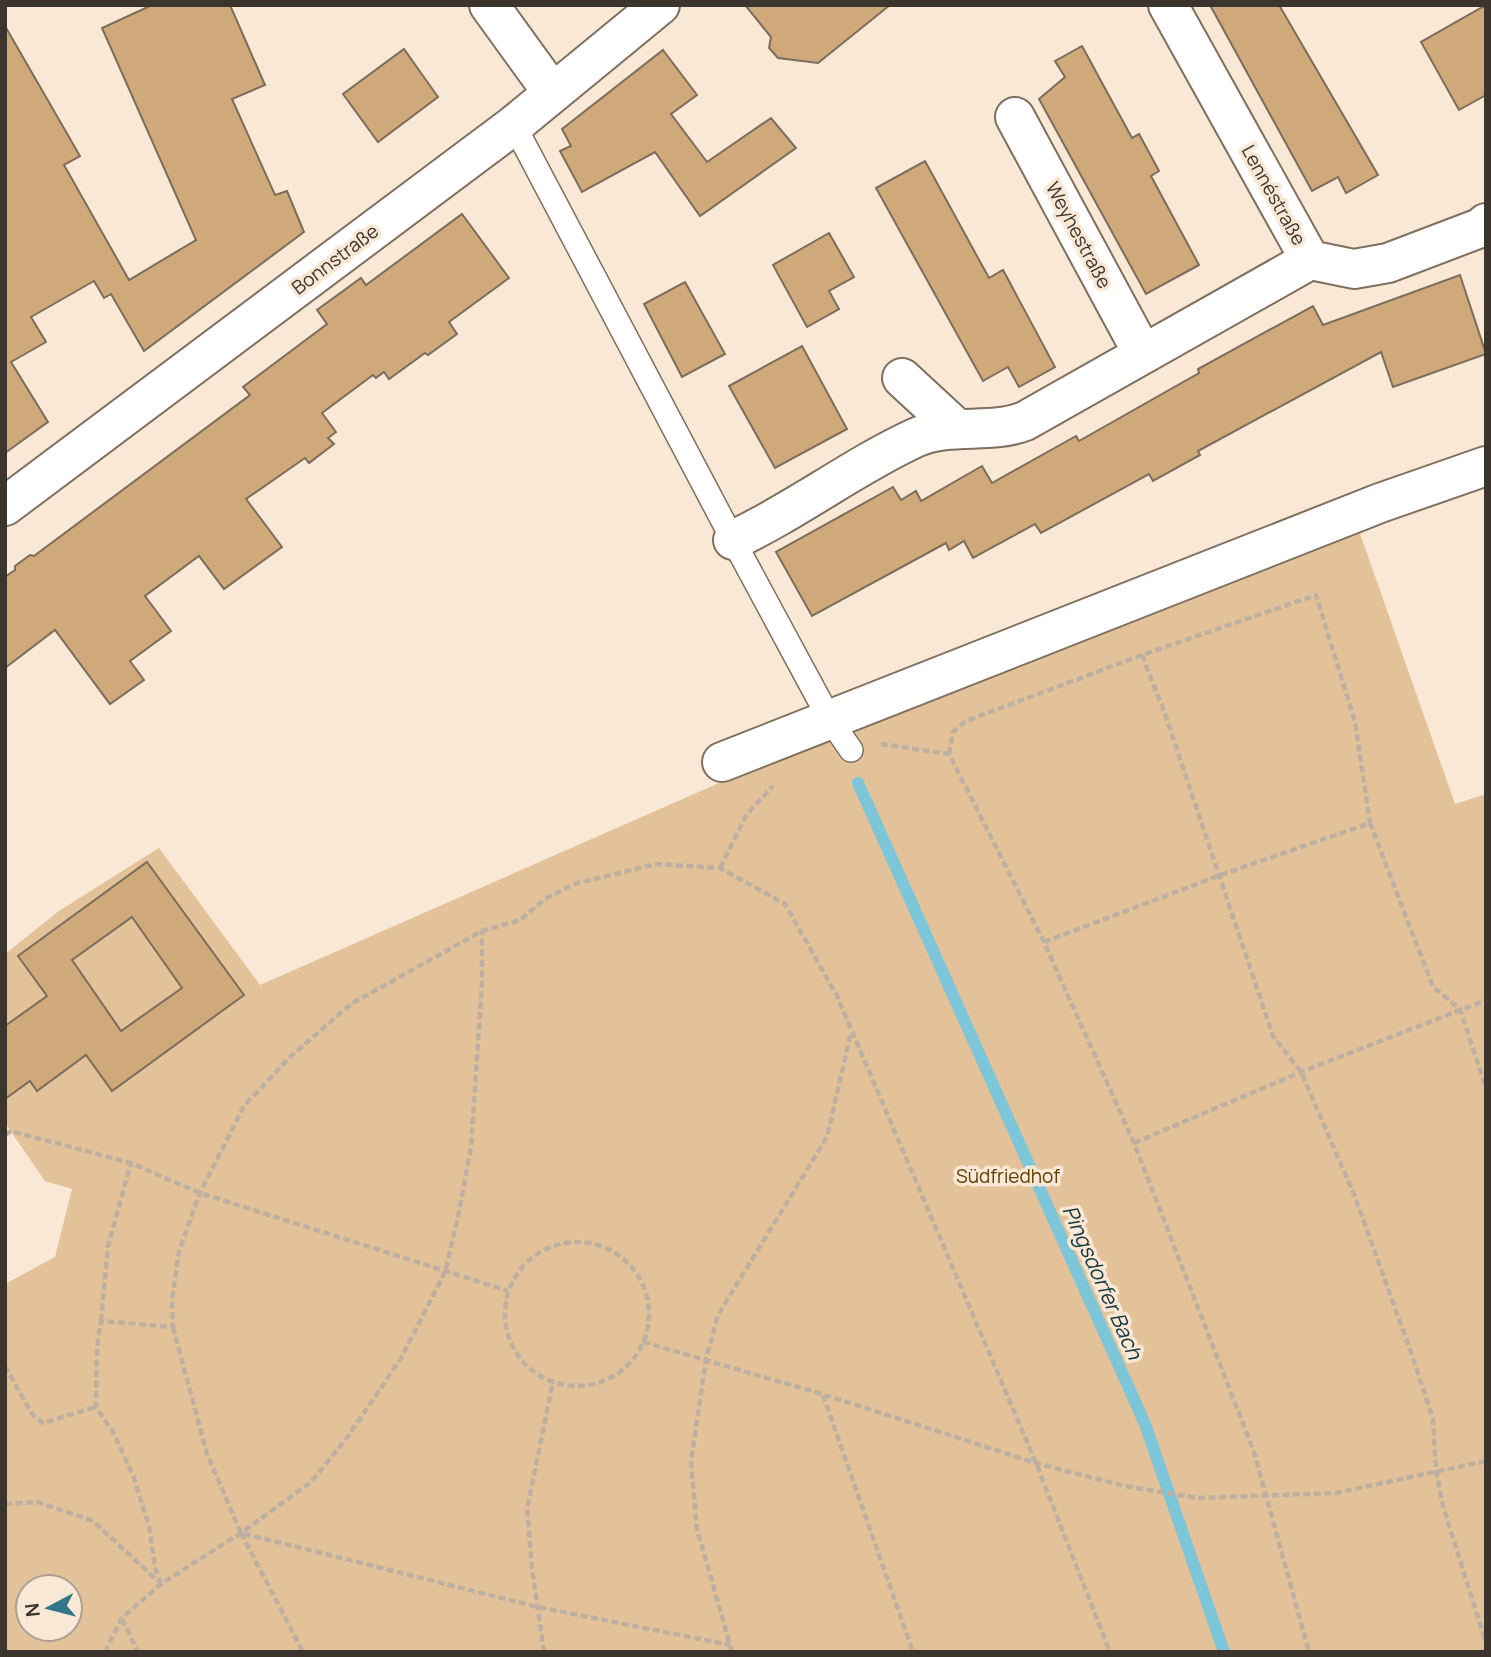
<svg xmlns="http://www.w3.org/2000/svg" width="1491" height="1657" font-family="Manrope,sans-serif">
  <rect width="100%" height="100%" fill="#f9e8d5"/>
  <path fill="#e3c199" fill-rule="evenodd" d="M1357,525L1455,804L1486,794V1652H5V1284L55,1257L72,1189L45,1181L5,1123V954L59,911L159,848L260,985L837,731ZM28,1587H70V1629H28Z"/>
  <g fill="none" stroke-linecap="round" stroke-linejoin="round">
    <path stroke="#7dc5d9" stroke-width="12" d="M858,783L1145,1424L1224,1652"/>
  </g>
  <g fill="#d0a97a" stroke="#7b6c5b" stroke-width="2" fill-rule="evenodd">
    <path d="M152,5H230L265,85L232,99L275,195L287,191L304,232L144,351L111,294L104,298L94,281L31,317L46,342L11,362L48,422L5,453V26L80,156L64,165L129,280L196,240L102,28Z"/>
    <path d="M745,5H890L818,63L778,58L769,48L771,37Z"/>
    <path d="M1210,5H1279L1378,175L1346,193L1338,177L1312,191Z"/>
    <path d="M1486,5V95L1459,110L1421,42Z"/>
    <path d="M1082,46L1132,138L1139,134L1159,171L1151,176L1199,265L1146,294L1039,99L1065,77L1055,61Z"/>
    <path d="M404,49L438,97L378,142L343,94Z"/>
    <path d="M663,50L697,95L671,114L707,162L771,118L796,148L700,216L655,152L582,192L560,151L571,146L562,129Z"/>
    <path d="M925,161L989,278L1003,270L1055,367L1019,387L1008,367L983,381L876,188Z"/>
    <path d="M462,214L509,278L449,322L457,334L428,355L425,353L389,379L384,372L376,378L373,375L322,413L336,432L328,438L334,444L309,463L305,458L246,499L282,547L224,589L199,556L145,596L171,631L130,661L144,680L110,704L55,630L5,668V577L15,570V566L30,555L34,556L250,395L243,387L327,324L317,310L361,278L366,285Z"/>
    <path d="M829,233L854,277L829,291L839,309L807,327L773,265Z"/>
    <path d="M1460,275L1486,354L1393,387L1381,352L1198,451L1200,455L1153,481L1149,474L1041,533L1035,524L973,558L964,541L949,550L946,543L812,616L776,552L893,487L901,500L916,491L921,501L982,466L992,483L1076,436L1079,441L1199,373L1198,369L1313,306L1323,325Z"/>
    <path d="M685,282L725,354L682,377L644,304Z"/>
    <path d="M802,346L847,429L775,468L729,386Z"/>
    <path d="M147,862L244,995L112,1091L86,1055L37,1091L30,1081L5,1099V1026L47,996L18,956ZM132,917L182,988L121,1031L72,960Z"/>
  </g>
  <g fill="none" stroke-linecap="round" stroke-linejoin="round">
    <defs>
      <path id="service" d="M514,125L733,540L829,718L851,750"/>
      <g id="minor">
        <path d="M489,5L552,92"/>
        <path d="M1168,5L1310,260L1354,269L1388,263L1480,228L1486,223"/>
        <path d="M1015,117L1143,354"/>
        <path d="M902,378L955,427"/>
        <path d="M5,506L514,125L660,5"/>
        <path d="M733,540C796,511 852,467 915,438C951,422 990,435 1025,421L1310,260"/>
        <path d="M722,762L1380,503L1486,466"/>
      </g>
    </defs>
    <use href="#service" stroke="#7e6f5e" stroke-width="26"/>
    <use href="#minor" stroke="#7e6f5e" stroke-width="42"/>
    <g stroke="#beb0a1" stroke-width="4.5" stroke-dasharray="7 3.5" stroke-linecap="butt">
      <path d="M1142,655L1165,714L1273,1036L1301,1072L1354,1194L1414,1361L1433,1419L1436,1470L1443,1506L1486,1643"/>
      <path d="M881,744L949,754L1044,942L1134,1143L1254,1452L1309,1652"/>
      <path d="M949,754L953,732L966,721L1142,655L1316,595L1355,722L1370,823"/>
      <path d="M720,868L747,814L773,786"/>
      <path d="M1044,942L1218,876L1370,823L1433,987L1460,1009L1486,1088"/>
      <path d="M5,1135L11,1131L131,1163L200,1193L508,1291"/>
      <path d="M1134,1143L1301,1072L1486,1000"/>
      <circle cx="577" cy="1314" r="72"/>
      <path d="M101,1321L108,1246L131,1163"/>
      <path d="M173,1327L207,1454L241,1533L538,1607L730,1645"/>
      <path d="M643,1342L822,1394L1036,1463L1124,1486L1198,1498L1336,1493L1486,1461"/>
      <path d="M5,1366L32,1414L43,1423L96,1407"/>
      <path d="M823,1395L913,1652"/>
      <path d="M5,1504L38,1502L93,1521L158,1581"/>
      <path d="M241,1533L303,1652"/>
      <path d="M161,1584L155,1567L149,1526L134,1478L113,1432L96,1407L97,1348L101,1321L173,1327L172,1300L179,1251L200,1193L244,1106L289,1058L351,1004L482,931L520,920L545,899L574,884L656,864L720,868L785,904L837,996L1036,1463L1110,1652"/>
      <path d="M122,1619L138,1652"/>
      <path d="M105,1652L122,1618L161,1584L241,1533L311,1482L346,1439L400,1360L445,1272L458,1217L471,1147L482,984V931"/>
      <path d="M544,1652L532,1568L527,1509L553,1382"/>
      <path d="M732,1652L697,1529L691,1462L706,1359L718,1315L827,1137L851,1032"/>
    </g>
    <use href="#service" stroke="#fff" stroke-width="23"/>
    <use href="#minor" stroke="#fff" stroke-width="38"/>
  </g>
  <g text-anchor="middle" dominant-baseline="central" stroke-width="7" stroke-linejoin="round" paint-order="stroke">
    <g font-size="19" fill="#3c352e" stroke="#f9e8d5">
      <text transform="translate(1274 195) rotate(61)">Lennéstraße</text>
      <text transform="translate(1079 235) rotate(62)">Weyhestraße</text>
      <text transform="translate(335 259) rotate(-37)">Bonnstraße</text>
    </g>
    <g font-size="19" fill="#613c00" stroke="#f9e8d5">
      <text x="1008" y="1176">Südfriedhof</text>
    </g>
    <g font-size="21" font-style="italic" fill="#13363f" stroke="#f9e8d5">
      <text transform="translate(1103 1282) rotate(66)">Pingsdorfer Bach</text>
    </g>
  </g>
  <rect width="1491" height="1657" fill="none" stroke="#3c352e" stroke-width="14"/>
  <g transform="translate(49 1608) rotate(263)"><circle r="33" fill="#f9e8d5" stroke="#ada092" stroke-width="2"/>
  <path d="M0-5L12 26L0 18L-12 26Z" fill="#337687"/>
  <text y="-10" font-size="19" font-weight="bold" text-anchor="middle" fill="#3c352e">N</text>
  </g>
</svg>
